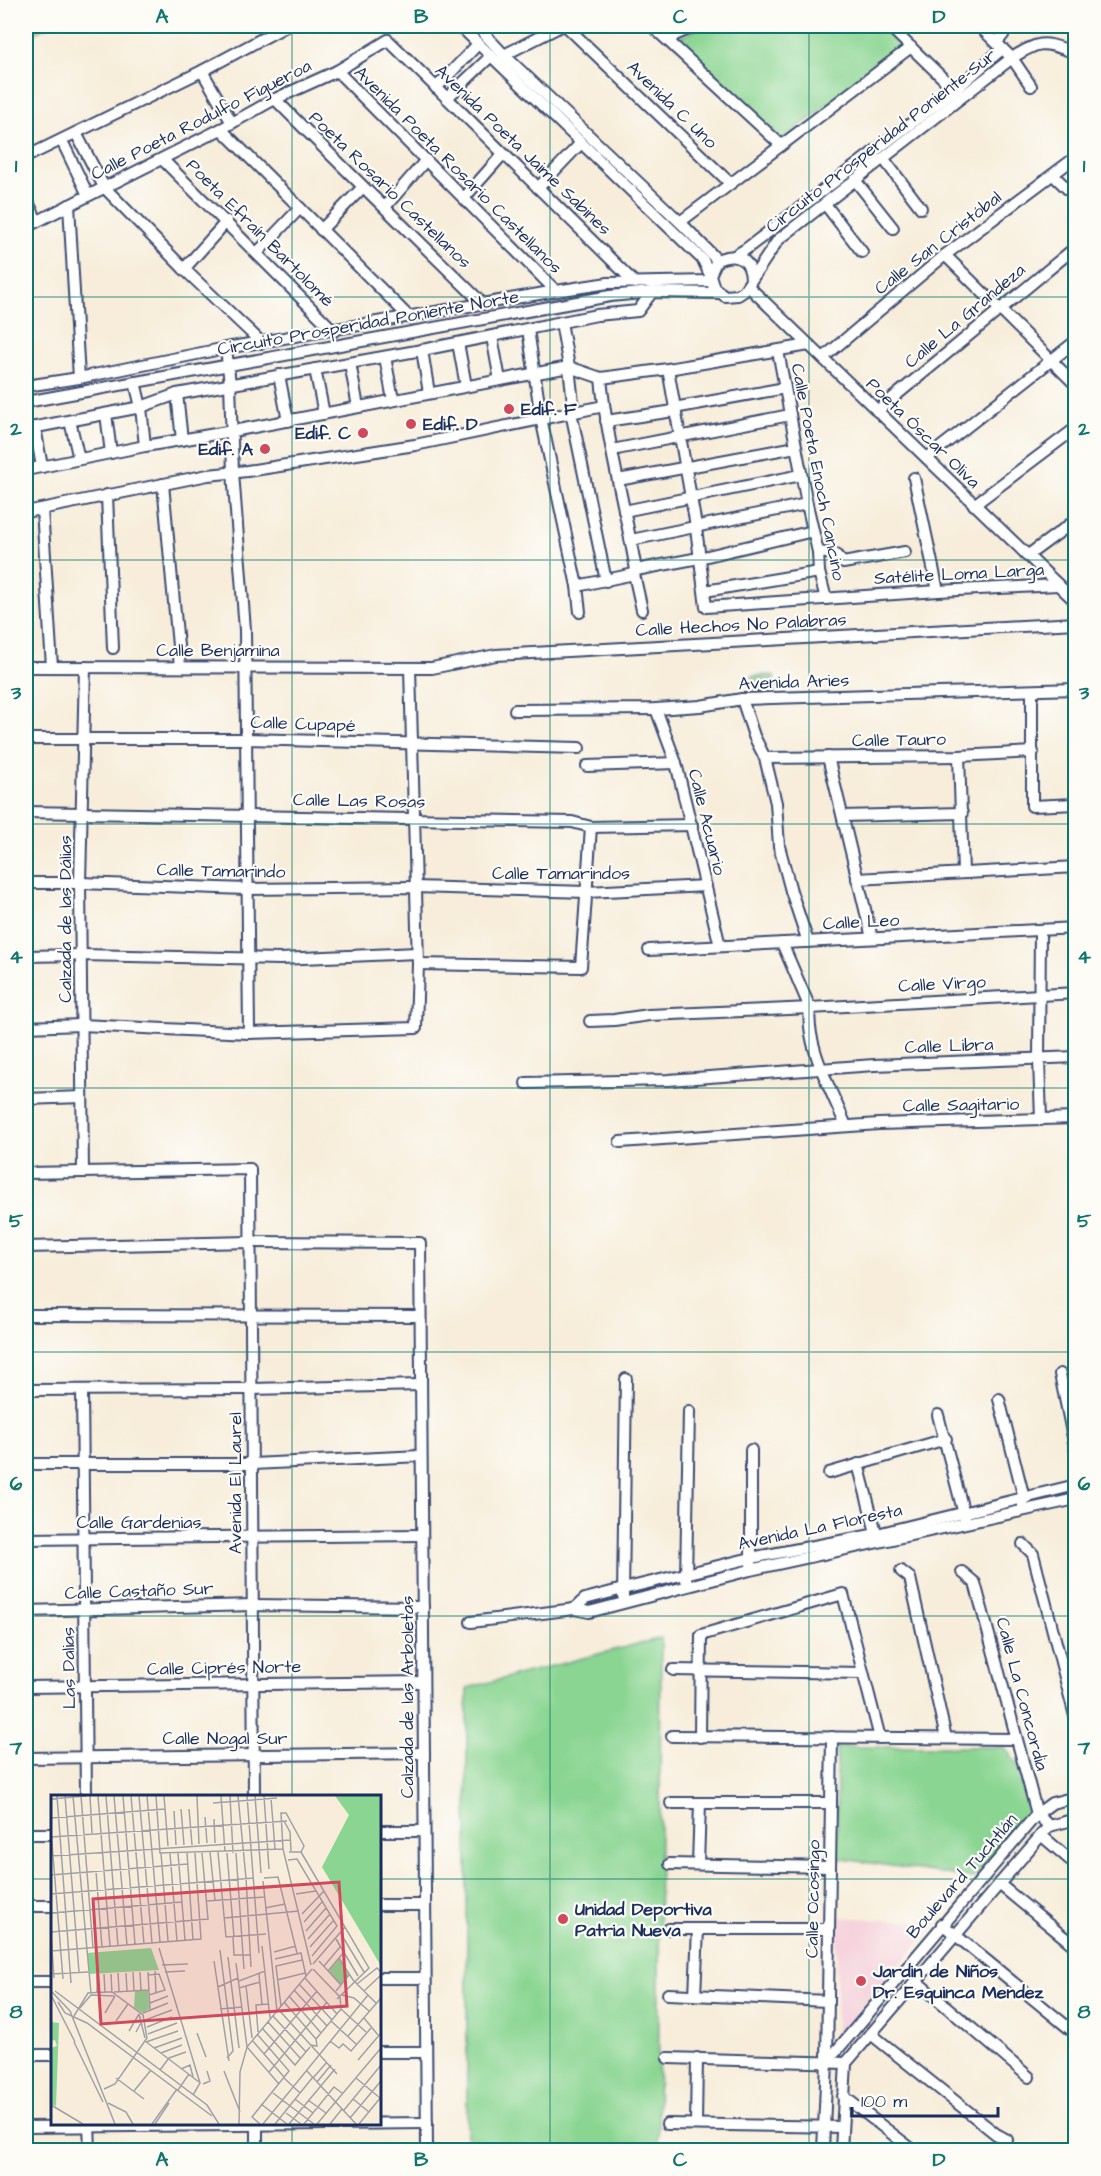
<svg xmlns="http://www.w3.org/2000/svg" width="1101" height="2176" font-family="'Architects Daughter',sans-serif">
  <rect width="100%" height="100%" fill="#fdfcf7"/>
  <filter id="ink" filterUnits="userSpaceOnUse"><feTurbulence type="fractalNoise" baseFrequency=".0167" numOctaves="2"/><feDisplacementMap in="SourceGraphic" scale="12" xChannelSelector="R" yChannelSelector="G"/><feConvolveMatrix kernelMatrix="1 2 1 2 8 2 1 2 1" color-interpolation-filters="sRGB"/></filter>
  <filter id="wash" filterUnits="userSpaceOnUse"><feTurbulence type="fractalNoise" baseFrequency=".008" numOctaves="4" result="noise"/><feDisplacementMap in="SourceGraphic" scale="24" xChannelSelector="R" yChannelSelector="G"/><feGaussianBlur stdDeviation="1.35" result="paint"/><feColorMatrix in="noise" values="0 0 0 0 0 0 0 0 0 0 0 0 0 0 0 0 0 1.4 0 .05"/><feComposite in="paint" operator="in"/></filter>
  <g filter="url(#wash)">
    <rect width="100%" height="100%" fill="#f7edda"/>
    <path fill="#f5cfda" d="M837,1917L936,1923L836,2039Z"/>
    <g fill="#8ad592" stroke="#528278" stroke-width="1.5">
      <path d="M26,26H48L26,38Z"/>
      <path d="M704,26H884L907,47L781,140L674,43L678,38Z"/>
      <path d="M661,1638L658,2150H467V1688Z"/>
      <path d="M837,1747H1004L1017,1764L1029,1812L974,1878L837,1858Z"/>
    </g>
    <path fill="#6fb67c" stroke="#45726d" stroke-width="1.5" d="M774,675L775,694L753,695L752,676Z"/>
  </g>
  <g filter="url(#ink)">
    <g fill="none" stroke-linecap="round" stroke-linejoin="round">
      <defs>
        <g id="minor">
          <path d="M460,26L703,260L710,275"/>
          <path d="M477,26L504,55L680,222L717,260"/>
          <path d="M566,26L730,183"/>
          <path d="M652,26L781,145"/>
          <path d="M889,26L955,90"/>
          <path d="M979,26L1012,58L1031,86"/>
          <path d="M669,41L675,35L696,26"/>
          <path d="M997,42L1003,35L1007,26"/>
          <path d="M504,55L561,26"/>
          <path d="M202,71L232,123"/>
          <path d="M337,71L556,291"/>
          <path d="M436,88L478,44"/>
          <path d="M447,98L491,56"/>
          <path d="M275,99C343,168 413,235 483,304"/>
          <path d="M221,129L409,317"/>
          <path d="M76,133L104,187L184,269L262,343"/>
          <path d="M62,141L88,195"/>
          <path d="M26,157L202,71L286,26"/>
          <path d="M883,158L921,208"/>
          <path d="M162,159L334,331"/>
          <path d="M1053,175L1076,197"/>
          <path d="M855,180L893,228"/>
          <path d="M538,188L581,143"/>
          <path d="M26,198L37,221"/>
          <path d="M464,198L503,154"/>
          <path d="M825,204L862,252"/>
          <path d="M69,205L79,378"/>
          <path d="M385,207L426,160"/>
          <path d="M680,222L911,47"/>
          <path d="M26,227L221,129L275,99L337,71L388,40L635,283"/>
          <path d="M321,230L362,188"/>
          <path d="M257,253L300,208"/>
          <path d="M945,255L1076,385"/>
          <path d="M734,256L746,249L955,90L1002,49"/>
          <path d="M184,269L227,221"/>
          <path d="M751,280C751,258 736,252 717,260L710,275L714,288L725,296L738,295L744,291L778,240L1012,58C1042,39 1043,42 1076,53"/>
          <path d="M748,286L1076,602"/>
          <path d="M561,322L569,367L574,412"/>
          <path d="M528,329L541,418L577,586L580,612"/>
          <path d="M492,337L500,380"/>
          <path d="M458,343L466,386"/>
          <path d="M226,348L230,384L233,472L245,630L249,1033"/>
          <path d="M422,350L429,393"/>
          <path d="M778,351L807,504L818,552L819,572L826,599"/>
          <path d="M385,357L393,400"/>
          <path d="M823,358L945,255L1076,157"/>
          <path d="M350,363L358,407"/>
          <path d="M315,369L324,414"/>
          <path d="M668,369L695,520L706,607L938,591L1058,585"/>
          <path d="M279,375L288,421"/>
          <path d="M601,378C607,443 625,506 636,570L634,574L642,610"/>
          <path d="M135,382L141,407L145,446"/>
          <path d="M26,386L79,378L226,348L556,291L608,283L711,281"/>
          <path d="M177,394L182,440"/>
          <path d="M26,402L610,296L652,292L719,293"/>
          <path d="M674,408L785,388"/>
          <path d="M877,411L1076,247"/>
          <path d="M571,412L606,581"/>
          <path d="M106,414L111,453"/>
          <path d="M70,421L79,459"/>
          <path d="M606,421L674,411"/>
          <path d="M35,427L42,467"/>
          <path d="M26,429L141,407L177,394L422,350L597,315L638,311L652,292"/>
          <path d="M612,450L790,415"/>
          <path d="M927,458L1076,341"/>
          <path d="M26,470L145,446L233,431L569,367L601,378L668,369L809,345"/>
          <path d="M914,478L938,591"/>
          <path d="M618,480L796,447"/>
          <path d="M163,484L180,667"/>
          <path d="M107,495L113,648"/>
          <path d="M974,505L1076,428"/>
          <path d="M42,509L52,667"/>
          <path d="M624,511L801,475"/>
          <path d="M26,512L208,475L247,471L415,445L604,406"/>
          <path d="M631,540L807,504"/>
          <path d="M818,552L835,554L843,563L905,552"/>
          <path d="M1027,556L1076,520"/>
          <path d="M636,570L699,558L813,531"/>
          <path d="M577,586L634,574"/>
          <path d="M705,591L819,572"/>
          <path d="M26,667L432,668L496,655L1076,623"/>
          <path d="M1032,691V806L1076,804"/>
          <path d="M742,699L754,736L765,758L776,803L779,846L791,891L808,942"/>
          <path d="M656,709L676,763L720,946"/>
          <path d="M515,710L656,709L700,706L742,699L1076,689"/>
          <path d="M26,739H246L579,748"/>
          <path d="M959,756L963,872"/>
          <path d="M828,757L872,938"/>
          <path d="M765,758L959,756L1033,752"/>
          <path d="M587,766L676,763"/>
          <path d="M26,812L572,822L591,827L692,825"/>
          <path d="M843,816L962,813"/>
          <path d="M857,879L1076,867"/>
          <path d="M26,883H80L246,889L415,887L587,892L706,886"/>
          <path d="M1040,930L1039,1059L1041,1120"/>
          <path d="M782,943L810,1008C805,1045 832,1091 846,1126"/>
          <path d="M649,950L1076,928"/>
          <path d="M26,956L81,955L280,959L417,953"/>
          <path d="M418,964L581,967L591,827"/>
          <path d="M590,1021L614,1020L649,1015L810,1008L1076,993"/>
          <path d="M26,1027L81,1025L249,1033L416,1028L418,964L410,668"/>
          <path d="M526,1083L668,1080L874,1065L1076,1057"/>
          <path d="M26,1099L82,1097"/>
          <path d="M620,1142L879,1124L1076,1118"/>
          <path d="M83,1172L80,883L85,667"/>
          <path d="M26,1173L250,1169L254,1796"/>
          <path d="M26,1247L250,1242L420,1243L427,2150"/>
          <path d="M26,1315L420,1316"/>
          <path d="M1060,1374L1076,1452"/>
          <path d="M26,1390L251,1389L421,1385"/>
          <path d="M82,1390L86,1796"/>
          <path d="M999,1399L1024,1498L1023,1505"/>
          <path d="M938,1415L965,1518"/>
          <path d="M26,1464H252L421,1456"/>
          <path d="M858,1464L878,1540"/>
          <path d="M829,1473L946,1439"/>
          <path d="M26,1539L422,1535"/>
          <path d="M1023,1544L1033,1554L1076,1720"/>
          <path d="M751,1564V1450"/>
          <path d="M901,1571L910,1578L946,1738"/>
          <path d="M962,1572L975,1583L1037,1814L1049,1826"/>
          <path d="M686,1580L689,1411"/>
          <path d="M623,1596L626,1379"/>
          <path d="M574,1609L585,1599L623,1589L751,1558L877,1534L1076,1485"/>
          <path d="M26,1611L253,1605L423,1607"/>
          <path d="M471,1622L574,1609L589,1612L750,1570L1076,1499"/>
          <path d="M673,1670L863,1673"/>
          <path d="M26,1687L423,1682"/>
          <path d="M672,1736L1016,1739"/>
          <path d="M700,1737L701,1635L843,1594L880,1738"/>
          <path d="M26,1758L424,1753"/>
          <path d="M671,1803H831"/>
          <path d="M380,1831H424"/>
          <path d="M26,1834H52"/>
          <path d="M1041,1835L1076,1865"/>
          <path d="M670,1864L830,1867"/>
          <path d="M698,1864L700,1803"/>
          <path d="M999,1884L1076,1947"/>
          <path d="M380,1905H425"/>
          <path d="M26,1906H52"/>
          <path d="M942,1924L1076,2034"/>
          <path d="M669,1929H829"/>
          <path d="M380,1978H425"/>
          <path d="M916,1981L1029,2077"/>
          <path d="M26,1982H52"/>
          <path d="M668,1994L828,2001"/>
          <path d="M695,1995L698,1929"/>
          <path d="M871,2034L996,2134L1007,2140"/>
          <path d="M380,2052H426"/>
          <path d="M26,2055H52"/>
          <path d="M668,2058L846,2063"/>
          <path d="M827,2062L832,1737"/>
          <path d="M843,2096L913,2150"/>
          <path d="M89,2124L90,2150"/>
          <path d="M257,2124V2150"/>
          <path d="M667,2124L842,2127"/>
          <path d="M696,2124L697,2058"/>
          <path d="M26,2127L427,2123"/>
          <path d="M823,2150L827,2062L1037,1814L1052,1803L1076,1797"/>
          <path d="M841,2150L846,2063L1049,1826L1076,1819"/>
        </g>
      </defs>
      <use href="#minor" stroke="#3c4c71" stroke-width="14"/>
      <use href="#minor" stroke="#fff" stroke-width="10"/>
    </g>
  </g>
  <path fill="none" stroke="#0f766e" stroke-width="1.5" stroke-opacity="0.55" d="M292,26V1796M550,26V2150M809,26V2150M26,297H1076M26,560H1076M26,824H1076M26,1088H1076M26,1352H1076M26,1616H1076M26,1879H52M380,1879H1076M292,2124V2150"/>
  <g fill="#d1495b" stroke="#fdfcf7" stroke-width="2">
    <circle cx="509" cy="409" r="6"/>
    <circle cx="411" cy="424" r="6"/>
    <circle cx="363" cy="433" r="6"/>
    <circle cx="265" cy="449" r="6"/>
    <circle cx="563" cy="1919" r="6"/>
    <circle cx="861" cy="1981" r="6"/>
  </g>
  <g text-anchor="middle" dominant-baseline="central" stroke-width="4.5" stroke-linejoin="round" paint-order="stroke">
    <g font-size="18" fill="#1b2f5e" stroke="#fdfcf7">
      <text transform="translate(672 105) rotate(44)">Avenida C Uno</text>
      <text transform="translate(201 120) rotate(-27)">Calle Poeta Rodulfo Figueroa</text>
      <text transform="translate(881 141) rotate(-38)">Circuito Prosperidad Poniente-Sur</text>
      <text transform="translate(523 150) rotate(44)">Avenida Poeta Jaime Sabines</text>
      <text transform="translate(458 170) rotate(45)">Avenida Poeta Rosario Castellanos</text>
      <text transform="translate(390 190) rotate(44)">Poeta Rosario Castellanos</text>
      <text transform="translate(260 233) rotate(45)">Poeta Efraín Bartolomé</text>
      <text transform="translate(938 243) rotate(-38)">Calle San Cristóbal</text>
      <text transform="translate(965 316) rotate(-40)">Calle La Grandeza</text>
      <text transform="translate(368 323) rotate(-10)">Circuito Prosperidad Poniente Norte</text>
      <text transform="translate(923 433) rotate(44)">Poeta Óscar Oliva</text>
      <text transform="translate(818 472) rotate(79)">Calle Poeta Enoch Cancino</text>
      <text transform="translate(959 574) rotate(-3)">Satélite Loma Larga</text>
      <text transform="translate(741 625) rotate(-3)">Calle Hechos No Palabras</text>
      <text x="218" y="650">Calle Benjamina</text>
      <text transform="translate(794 682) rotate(-2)">Avenida Aries</text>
      <text transform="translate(303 724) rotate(2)">Calle Cupapé</text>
      <text transform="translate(899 740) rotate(-1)">Calle Tauro</text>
      <text transform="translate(359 801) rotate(1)">Calle Las Rosas</text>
      <text transform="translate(707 822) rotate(76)">Calle Acuario</text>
      <text transform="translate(221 871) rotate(1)">Calle Tamarindo</text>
      <text x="561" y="873">Calle Tamarindos</text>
      <text transform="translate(65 919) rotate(-90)">Calzada de las Dálias</text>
      <text transform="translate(861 922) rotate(-3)">Calle Leo</text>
      <text transform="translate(942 984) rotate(-3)">Calle Virgo</text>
      <text transform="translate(949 1046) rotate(-2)">Calle Libra</text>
      <text transform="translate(961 1105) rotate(-1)">Calle Sagitario</text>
      <text transform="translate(235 1483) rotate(-90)">Avenida El Laurel</text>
      <text x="139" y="1522">Calle Gardenias</text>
      <text transform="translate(820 1527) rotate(-12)">Avenida La Floresta</text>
      <text transform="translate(139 1591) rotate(-2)">Calle Castaño Sur</text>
      <text transform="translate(69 1668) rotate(-91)">Las Dalias</text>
      <text transform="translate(224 1668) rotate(-1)">Calle Ciprés Norte</text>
      <text transform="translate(1022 1694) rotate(75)">Calle La Concordia</text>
      <text transform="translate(407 1697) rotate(-90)">Calzada de las Arboletas</text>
      <text x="225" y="1738">Calle Nogal Sur</text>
      <text transform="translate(962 1876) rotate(-49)">Boulevard Tuchtlán</text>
      <text transform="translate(813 1899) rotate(-89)">Calle Ocosingo</text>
    </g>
    <g font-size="18" font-weight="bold" fill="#1b2f5e" stroke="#fdfcf7" text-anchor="start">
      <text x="521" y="409">Edif. F</text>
      <text x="423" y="424">Edif. D</text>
      <text x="351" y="433" text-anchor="end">Edif. C</text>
      <text x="253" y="449" text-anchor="end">Edif. A</text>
      <text x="575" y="1909">Unidad Deportiva<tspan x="575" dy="21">Patria Nueva</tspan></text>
      <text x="873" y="1971">Jardin de Niños<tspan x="873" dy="21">Dr. Esquinca Mendez</tspan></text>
    </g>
  </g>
  <g transform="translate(51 1795)">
    <rect width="330" height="330" fill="#f7edda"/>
    <path d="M284,1H330V171L271,72L298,20ZM100,153L108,175L38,179L36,158ZM288,164L298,180L289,190L278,176ZM97,195L98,214L91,218L83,212L84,196ZM0,227L8,228L5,311L0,309V253L6,251L4,245L0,246Z" fill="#8ad592"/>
    <path fill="none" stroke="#9fa1a8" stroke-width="1.5" d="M6,1L20,188M14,1L28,177M22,1L40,198M30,1L42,153M39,1L41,38M47,1L59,151M55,1L67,151M63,1L76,150M72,1L84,149M80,1L93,149M88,1L101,148M96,1L109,147M105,1L109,58L232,54M113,1L117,51M146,1L148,49M170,1L174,57M179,1L182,58M187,1L195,83M196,1L208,158M204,1L210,78M213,1L218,74M220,3L224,54M0,4L35,1M162,8L226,3M130,14L133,50M138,14L141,50M123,16L125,50M154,22L156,48M0,23L114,14M163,24L164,48M233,26L239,37L240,56M0,36L12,184M0,42L236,26M159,57L164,105M167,57L175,142L215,139M238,57H250L253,51L235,18H230L232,54L260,170M250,57L318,173L286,204M110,58L117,146M119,58L126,146M127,58L134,145M136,58L142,145M176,58L183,142M185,58L193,174M0,61L239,45M237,65L246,64L286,131L261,161M45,76L51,152M0,80L137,69M195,83L200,172M213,83L227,82L246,158M212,86L226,216M0,99L203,83M245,99L265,96M156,106L213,102M214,113L234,109M0,118L131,107M251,119L273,96M173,123L248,116M253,127L271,107M255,136L275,113M0,137L157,124L151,58M0,139L3,183M290,139L313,177M182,142L183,160H199M257,144L279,119M285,144L307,181M211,151L219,223M259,152L282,126M108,153L149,288L142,300M169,155L182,256L176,263M0,156L150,144L144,58M223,157L245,151M177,162L188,253M288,163L302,185L325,208M224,164L250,158L255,181M163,166L178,266M268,166L290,190M185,168L196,252L228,289M262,169L294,132M111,170L137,169M273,171L289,152M262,174L289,202M104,176L105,198M277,176L293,157M82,177L83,196M89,177L90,195M97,177L99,216M114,177L134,176M67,178L68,196M75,178L76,196M0,179L37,177M46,179V197M53,179L54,198M60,179L61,198M208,179L211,210M97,180L108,179L114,195L98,200M254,183L286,219M226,185L254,178M188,186L214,176M248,189L281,225M306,189L326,173L330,177M195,191L201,243M167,192L187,183M188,193L209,187M243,195L276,231M0,196L19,216L64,329M4,196L156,310L168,329M285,196L298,180M313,196L330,180M63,197L98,195M0,200L24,247M291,200L303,203L318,216M238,201L270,238M7,207L14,218L36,228L161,321M233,207L265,244M99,208L117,201M230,211L225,171L251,165M28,214L40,200L63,201M169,214L191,212M227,214L286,279M290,214L315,237M54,218L64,201M92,218L117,208M88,219L94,243M23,221L37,198L54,197H61L92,220L96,243L64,289L53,294M222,221L255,257M313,223L327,240M65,226L77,209M280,226L305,249M217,227L249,263M96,232L121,222M211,233L244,270L259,252M78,236L88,219M85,237L91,226L121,215M207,237L205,210L218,209M146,238L155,262M97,239L126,228M206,239L238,276L201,322L209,329M297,241L330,203M201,245L233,282M94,246L148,287M279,246L288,253L292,249L300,256L320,233M23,247L52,307M95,247L127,236M260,250L266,251L265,244L290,214L289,202M103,253L131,243M110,258L131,250M213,259L266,196M307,265L330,238M130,274L139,270L142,282M109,275L118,263L135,257M255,275L305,329M173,276L189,317M218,277L276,207M65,283L93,304M233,283L249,298M262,283L276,267M305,283L329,303M266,287L280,270M152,289L159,286L156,276M127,295L138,279M83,296L100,275M222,298L263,329M244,304L262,318M302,304L318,317M257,305L275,318M57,308L75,317L82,329M210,309L236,329M0,310L32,329M293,315L330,270M235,318L250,329M299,323L330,286M101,329L126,294M104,329L118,308M188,329L189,277L196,252L261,174M212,329L317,200M224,329L262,282M238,329L284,274M253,329L283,292L291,298M266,329L330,253M279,329L291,314M308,329L330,302"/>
    <path fill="#d1495b" fill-opacity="0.15" stroke="#d1495b" stroke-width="3" d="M288,87L296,211L50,229L42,104Z"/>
    <rect width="330" height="330" fill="none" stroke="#1b2f5e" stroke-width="3"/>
  </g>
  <rect width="1101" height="2176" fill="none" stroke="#fdfcf7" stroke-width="66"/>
  <path d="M852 2107v9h146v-9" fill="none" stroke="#1b2f5e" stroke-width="3"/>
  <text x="861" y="2107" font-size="18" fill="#1b2f5e" stroke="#fdfcf7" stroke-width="4.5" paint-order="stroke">100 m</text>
  <rect x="33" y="33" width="1035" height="2110" fill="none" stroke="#0f766e" stroke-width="2"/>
  <g font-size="20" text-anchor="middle" font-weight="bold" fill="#0f766e">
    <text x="162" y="23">A</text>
    <text x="421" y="23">B</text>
    <text x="680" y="23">C</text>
    <text x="939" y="23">D</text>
    <text x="16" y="172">1</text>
    <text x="1084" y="172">1</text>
    <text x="16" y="435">2</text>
    <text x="1084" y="435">2</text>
    <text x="16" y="699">3</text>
    <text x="1084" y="699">3</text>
    <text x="16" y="963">4</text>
    <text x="1084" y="963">4</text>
    <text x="16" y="1227">5</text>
    <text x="1084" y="1227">5</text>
    <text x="16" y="1490">6</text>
    <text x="1084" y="1490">6</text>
    <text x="16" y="1754">7</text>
    <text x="1084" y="1754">7</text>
    <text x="16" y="2018">8</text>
    <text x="1084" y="2018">8</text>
    <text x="162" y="2166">A</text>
    <text x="421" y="2166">B</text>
    <text x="680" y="2166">C</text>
    <text x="939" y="2166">D</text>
  </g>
</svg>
